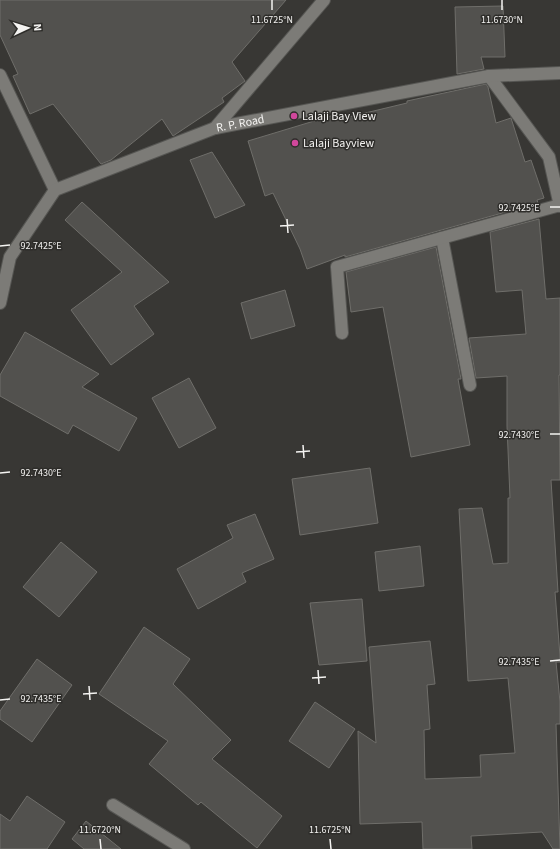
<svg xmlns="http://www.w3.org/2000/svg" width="560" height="849" font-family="'Source Sans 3',sans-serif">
  <rect width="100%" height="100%" fill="#383734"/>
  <g fill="#52514e" stroke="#6f6e6a">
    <path d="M0,0H286L232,62L245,81L222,98L224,102L173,136L162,119L111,160L101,164L53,104L30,114L13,76L18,74L0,35Z"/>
    <path d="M503,6L505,57H481L484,69L457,74L455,7Z"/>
    <path d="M486,84L488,87L496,123L511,118L525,162L531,160L544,198L537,200L538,203L345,257V255L307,269L300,249L273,193L265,196L248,141L334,115L336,120L407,103V101Z"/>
    <path d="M212,152L245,205L215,218L190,160Z"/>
    <path d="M82,202L169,282L134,306L154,334L111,365L71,310L122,272L65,220Z"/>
    <path d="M539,219L546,299L560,298V375H559L560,480H551L558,592H555L560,656V662H556L560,702V724H556L560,849H553L542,832L471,836L472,849H423L422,822L360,824L358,731L376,743L369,647L430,641L435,684L427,685L430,729L424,730L425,779L481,777L480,755L515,753L508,678L468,681L459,509L482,508L493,564L508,563V498H510L507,426V376L476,378L469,338L526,334L522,290L496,292L490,232Z"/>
    <path d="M436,247L461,379H458L470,445L411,457L383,307L351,312L346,272Z"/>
    <path d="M285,290L295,326L251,339L241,303Z"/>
    <path d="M25,332L99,374L82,387L137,418L119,451L73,425L68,434L0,396V375Z"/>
    <path d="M189,378L216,428L179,448L152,398Z"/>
    <path d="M370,468L378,523L300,535L292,479Z"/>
    <path d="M255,514L274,559L242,573L246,582L198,609L177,569L233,538L227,525Z"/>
    <path d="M61,542L97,572L59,617L23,587Z"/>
    <path d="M420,546L424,586L379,591L375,552Z"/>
    <path d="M362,599L367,661L319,665L310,603Z"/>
    <path d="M144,627L190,659L173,684L231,740L212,759L282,816L257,848L201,802L198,805L149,764L168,741L99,694Z"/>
    <path d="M37,659L72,685L32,742L0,719V711Z"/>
    <path d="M315,702L355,729L329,768L289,741Z"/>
    <path d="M27,796L65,822L47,849H0V814L10,821Z"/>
    <path d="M86,821L121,849H84L72,839Z"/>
  </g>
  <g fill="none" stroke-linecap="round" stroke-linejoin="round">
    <defs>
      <g id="minor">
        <path d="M0,75L55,190"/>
        <path d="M489,76L549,157L560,206"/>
        <path d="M215,128L324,0"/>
        <path d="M442,238L470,385"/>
        <path id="s1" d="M0,303L10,257L55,190L215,128L489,76L560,73"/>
        <path d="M342,333L337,267L560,205"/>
        <path d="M113,805L184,849"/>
      </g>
    </defs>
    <use href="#minor" stroke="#565653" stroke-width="14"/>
    <use href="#minor" stroke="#7c7b77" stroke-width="12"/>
  </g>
  <path fill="none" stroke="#f4f3f1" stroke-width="1.5" d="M272,0V10M502,0V10M550,207H560M287,219L288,233M280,226L294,225M0,246L10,245M550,434H560M303,445L304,458M296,452L310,451M0,473L10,472M550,661L560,660M318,670L319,684M312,678L326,677M89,686L90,700M83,694L97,693M0,700L10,699M100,839L101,849M330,839L331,849"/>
  <g fill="#d1479c" stroke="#2e2d2a" stroke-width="1.5">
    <circle cx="294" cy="116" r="4"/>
    <circle cx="295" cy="143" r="4"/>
  </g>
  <g text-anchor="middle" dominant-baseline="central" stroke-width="3" stroke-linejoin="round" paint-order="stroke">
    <g font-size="12" fill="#f4f3f1" stroke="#2e2d2a" text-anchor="start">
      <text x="302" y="116">Lalaji Bay View</text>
      <text x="303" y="143">Lalaji Bayview</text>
    </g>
    <g font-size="12" fill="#f4f3f1" stroke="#2e2d2a">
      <text stroke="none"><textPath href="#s1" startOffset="325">R. P. Road</textPath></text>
    </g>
  </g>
  <g font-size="10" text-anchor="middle" fill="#f4f3f1" stroke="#2e2d2a" stroke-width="3" stroke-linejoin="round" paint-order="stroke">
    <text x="272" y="23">11.6725°N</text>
    <text x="502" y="23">11.6730°N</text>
    <text x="519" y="211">92.7425°E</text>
    <text x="41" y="249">92.7425°E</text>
    <text x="519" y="438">92.7430°E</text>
    <text x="41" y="476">92.7430°E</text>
    <text x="519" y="665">92.7435°E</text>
    <text x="41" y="702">92.7435°E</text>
    <text x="100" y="833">11.6720°N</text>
    <text x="330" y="833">11.6725°N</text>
  </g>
  <g transform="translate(28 28) rotate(86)" stroke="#2e2d2a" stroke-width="3" paint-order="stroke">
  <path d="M0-3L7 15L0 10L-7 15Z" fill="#f4f3f1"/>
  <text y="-6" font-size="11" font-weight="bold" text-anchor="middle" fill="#f4f3f1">N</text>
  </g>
</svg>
